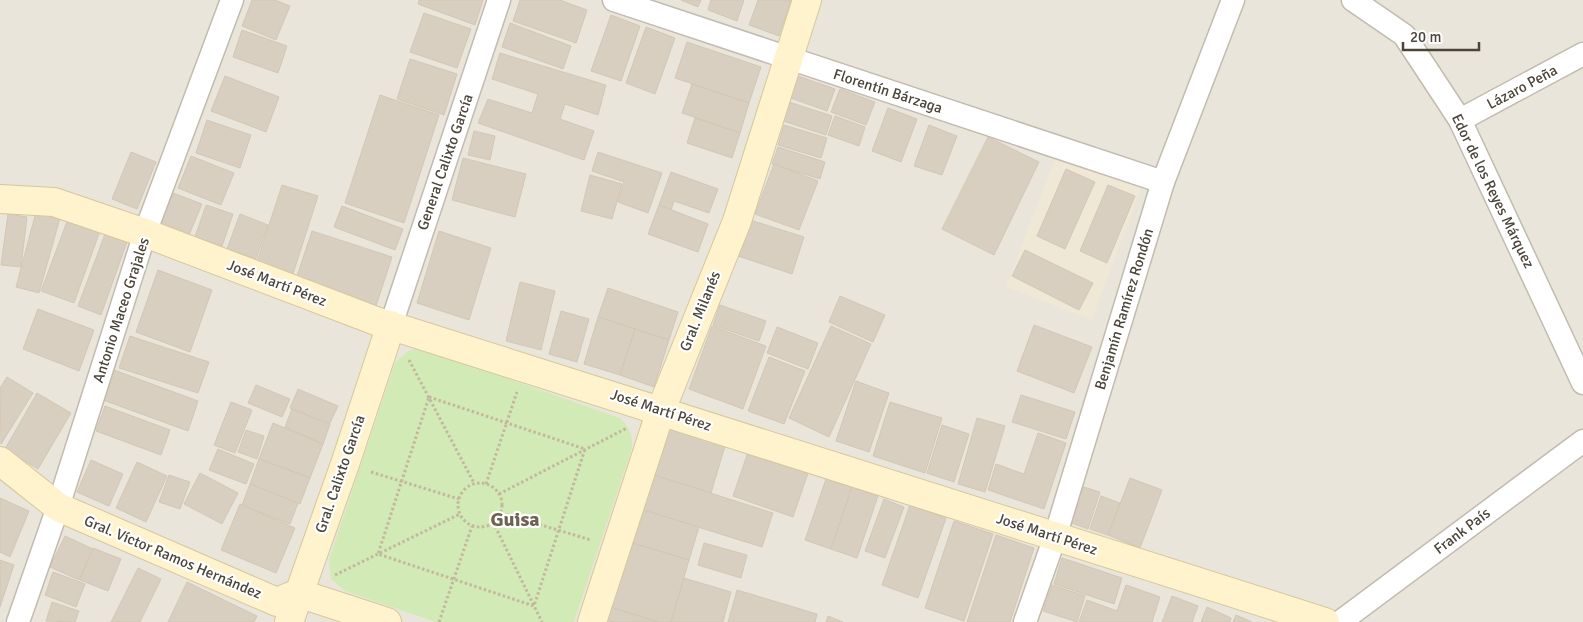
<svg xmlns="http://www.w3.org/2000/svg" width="1583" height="622" font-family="Signika,sans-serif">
  <rect width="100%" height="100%" fill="#f6f3ec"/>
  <rect fill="#eae5da" x="0" y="0" width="1583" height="622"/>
  <path fill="#efe8d6" d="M1057,153L1142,185L1092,320L1006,287Z"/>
  <path fill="#d2eab5" d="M417,349L426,350L620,418C630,428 634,437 631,451L574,622H436L345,591L331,579L329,560L395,363L408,351Z"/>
  <g fill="#d8cfc1" stroke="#d3c7b4">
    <path d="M252,0H275L290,6L276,40L242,26Z"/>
    <path d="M419,0H483L475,25L418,4Z"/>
    <path d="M520,0H560L587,10L576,43L513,21Z"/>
    <path d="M681,0H701L698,7Z"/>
    <path d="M711,0H744L737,21L708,10Z"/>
    <path d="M758,0H791L779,36L749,25Z"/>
    <path d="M424,13L471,29L457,68L410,52Z"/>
    <path d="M611,15L640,26L621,81L591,71Z"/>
    <path d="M510,23L571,46L563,69L502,47Z"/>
    <path d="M646,27L675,38L655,94L626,83Z"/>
    <path d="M242,30L287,46L278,73L233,57Z"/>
    <path d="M687,42L761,67L749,103L675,78Z"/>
    <path d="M500,53L606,85L598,115L565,104L560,119L594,131L584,160L478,123L488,99L532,113L538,94L492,79Z"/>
    <path d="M410,59L457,74L444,115L397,99Z"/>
    <path d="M795,75L835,89L827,111L788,97Z"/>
    <path d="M225,76L279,97L266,132L211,111Z"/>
    <path d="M692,84L749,103L740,133L682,113Z"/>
    <path d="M840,89L875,102L866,125L831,112Z"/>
    <path d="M380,95L439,115L404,223L345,203Z"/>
    <path d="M789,102L832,116L826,135L783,121Z"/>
    <path d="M888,108L917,119L901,162L872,151Z"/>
    <path d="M835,116L865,127L859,146L828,135Z"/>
    <path d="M695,118L740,133L732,158L687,143Z"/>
    <path d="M207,120L251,135L240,168L196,153Z"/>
    <path d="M784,125L827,138L821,158L778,145Z"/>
    <path d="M929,125L957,136L942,175L914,166Z"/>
    <path d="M474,131L495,136L490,160L468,155Z"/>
    <path d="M988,137L1039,162L994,255L942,229Z"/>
    <path d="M778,147L825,162L820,179L772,164Z"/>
    <path d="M131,152L156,162L137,209L112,199Z"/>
    <path d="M598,152L662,173L648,213L618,202L624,182L592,171Z"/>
    <path d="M191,156L234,173L221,205L178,188Z"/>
    <path d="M463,158L526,174L515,217L452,200Z"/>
    <path d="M774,164L818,181L799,230L755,214Z"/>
    <path d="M1066,169L1095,182L1065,249L1037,236Z"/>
    <path d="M671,172L718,189L709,213L674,201L671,210L659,205Z"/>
    <path d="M590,175L622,184L612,219L581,211Z"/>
    <path d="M282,185L318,196L293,274L257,262Z"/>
    <path d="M1108,185L1135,196L1107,263L1080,251Z"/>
    <path d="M173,193L202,204L189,235L161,224Z"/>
    <path d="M206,205L233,214L222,246L195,237Z"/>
    <path d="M659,205L708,224L698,252L648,234Z"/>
    <path d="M342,206L403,229L395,250L334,227Z"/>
    <path d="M36,212L60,218L39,293L16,287Z"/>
    <path d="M8,214L27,217L21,267L1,265Z"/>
    <path d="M240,214L268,225L256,259L227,249Z"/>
    <path d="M68,219L100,231L74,303L41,291Z"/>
    <path d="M747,219L804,237L792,274L735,255Z"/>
    <path d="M312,231L392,257L376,306L296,279Z"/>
    <path d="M439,231L491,248L469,320L417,303Z"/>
    <path d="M105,234L127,242L101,315L78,306Z"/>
    <path d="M1025,250L1093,283L1079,310L1012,276Z"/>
    <path d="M158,270L212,290L190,352L136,332Z"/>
    <path d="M520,282L555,291L541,350L506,341Z"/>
    <path d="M608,288L678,312L669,340L598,317Z"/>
    <path d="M840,296L885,315L873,342L829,322Z"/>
    <path d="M720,305L766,321L759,341L713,325Z"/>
    <path d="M38,309L94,330L79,371L23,349Z"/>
    <path d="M561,311L589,319L577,362L549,354Z"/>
    <path d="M598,317L635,329L620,375L584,364Z"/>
    <path d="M1034,325L1092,347L1074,393L1017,371Z"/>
    <path d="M712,326L766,346L743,409L689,389Z"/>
    <path d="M831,326L871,344L829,437L789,418Z"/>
    <path d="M777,327L818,343L808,369L767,353Z"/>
    <path d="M635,329L669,340L654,387L620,375Z"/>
    <path d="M130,336L209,362L198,393L119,368Z"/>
    <path d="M769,357L805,371L784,424L748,411Z"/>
    <path d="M114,370L198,401L188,431L103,400Z"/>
    <path d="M7,377L33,393L1,444L0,388Z"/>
    <path d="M856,381L889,393L869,452L836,441Z"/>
    <path d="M256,385L290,399L282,417L248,403Z"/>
    <path d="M298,389L338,406L329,425L290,408Z"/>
    <path d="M37,393L71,413L38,469L5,449Z"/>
    <path d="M1021,395L1075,412L1066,439L1012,422Z"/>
    <path d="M231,402L252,410L235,453L214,445Z"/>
    <path d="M890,402L942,418L925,473L873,456Z"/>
    <path d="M105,406L170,430L161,455L96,431Z"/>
    <path d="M292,409L330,424L323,444L285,427Z"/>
    <path d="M977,418L1005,426L985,492L958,484Z"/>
    <path d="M273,423L323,444L310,478L259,459Z"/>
    <path d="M942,425L969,434L954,482L927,473Z"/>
    <path d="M665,427L725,446L711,493L651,474Z"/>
    <path d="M246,430L264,436L257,459L238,452Z"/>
    <path d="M1038,433L1066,443L1044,509L988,490L996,464L1024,474Z"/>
    <path d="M218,449L254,464L246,484L209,470Z"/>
    <path d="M748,452L808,473L793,517L733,496Z"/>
    <path d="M259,459L310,478L300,504L250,484Z"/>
    <path d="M91,460L123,474L109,506L77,492Z"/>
    <path d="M137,462L167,476L146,522L116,508Z"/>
    <path d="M200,473L238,493L222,524L184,504Z"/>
    <path d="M651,474L773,513L762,547L640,509Z"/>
    <path d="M169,475L190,482L180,509L159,502Z"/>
    <path d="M1130,478L1162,490L1140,548L1108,535Z"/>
    <path d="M826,479L852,487L831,549L805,540Z"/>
    <path d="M250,484L298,503L290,524L242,505Z"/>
    <path d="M1077,485L1100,492L1088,529L1066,521Z"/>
    <path d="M852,487L878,496L857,558L831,549Z"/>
    <path d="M1101,496L1120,503L1108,535L1090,529Z"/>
    <path d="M0,498L29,511L10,557L0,552Z"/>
    <path d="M884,499L904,507L885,558L865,551Z"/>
    <path d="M240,504L295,528L276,573L221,550Z"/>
    <path d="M910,505L946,518L918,598L882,585Z"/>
    <path d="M640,509L699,527L689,560L629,542Z"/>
    <path d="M954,521L993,534L964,621L925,608Z"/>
    <path d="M996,535L1034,548L1010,622H967Z"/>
    <path d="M65,536L93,549L79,580L50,567Z"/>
    <path d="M629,542L689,560L671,622H658L610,607Z"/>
    <path d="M704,543L747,555L741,578L698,565Z"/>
    <path d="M93,548L121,559L108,591L80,580Z"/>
    <path d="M1062,558L1122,578L1114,604L1054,584Z"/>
    <path d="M0,560L14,565L0,607Z"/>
    <path d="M138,568L161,579L140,622H111Z"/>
    <path d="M53,572L85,584L76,607L45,595Z"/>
    <path d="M684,578L731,592L723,622H671Z"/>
    <path d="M187,582L257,616L254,622H168Z"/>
    <path d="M1052,585L1085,596L1077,622L1043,611Z"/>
    <path d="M1126,585L1160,597L1152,622H1079L1087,600L1117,611Z"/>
    <path d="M737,590L817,614L815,622H728Z"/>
    <path d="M1172,596L1198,606L1192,622H1162Z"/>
    <path d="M52,602L79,611L75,622L46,621Z"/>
    <path d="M610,607L658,622H606Z"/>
    <path d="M1207,607L1231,618L1230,622H1201Z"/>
    <path d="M1236,615L1252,622H1233Z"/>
    <path d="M828,616L843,622H826Z"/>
  </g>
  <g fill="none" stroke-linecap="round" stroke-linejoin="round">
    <defs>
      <g id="street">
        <path d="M614,0L1163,182"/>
        <path d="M1353,0L1404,35L1460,120L1583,383"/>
        <path d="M1460,120L1583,54"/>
        <path d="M391,325L499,0"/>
        <path d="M18,622L58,507L145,233L232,0"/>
        <path d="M1025,622L1055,537L1163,182L1233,0"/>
        <path d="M1340,622L1583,441"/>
      </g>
      <g id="secondary">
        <path d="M0,199L54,202L145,233L376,321L1325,622"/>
        <path d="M0,461L58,507L277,602L298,593L387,622"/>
        <path d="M289,622L345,464L391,325"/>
        <path d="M592,622L661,410L737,221L807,0"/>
      </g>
    </defs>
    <use href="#street" stroke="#c2bbae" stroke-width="25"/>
    <use href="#secondary" stroke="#d6c79b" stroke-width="30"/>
    <g stroke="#c4b79f" stroke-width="3" stroke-dasharray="2.5 2.5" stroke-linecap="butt">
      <path d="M409,360L474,483"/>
      <path d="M429,397L585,449L534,606L378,554Z"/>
      <path d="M371,472L459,499"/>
      <circle cx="480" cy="505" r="22"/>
      <path d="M486,484L517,392"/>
      <path d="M499,494L627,428"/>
      <path d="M501,513L591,540"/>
      <path d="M493,522L542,622"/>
      <path d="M335,575L460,514"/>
      <path d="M439,622L472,526"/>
    </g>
    <use href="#street" stroke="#fff" stroke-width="22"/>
    <use href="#secondary" stroke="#fff3cd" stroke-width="28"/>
  </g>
  <g text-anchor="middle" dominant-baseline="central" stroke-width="4.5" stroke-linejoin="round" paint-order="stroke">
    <g font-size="15" fill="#4b4439" stroke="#fff">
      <text transform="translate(1522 87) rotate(-28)">Lázaro Peña</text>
      <text transform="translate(888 91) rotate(18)">Florentín Bárzaga</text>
      <text transform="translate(445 162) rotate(-71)">General Calixto García</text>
      <text transform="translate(1493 191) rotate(64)">Edor de los Reyes Márquez</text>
      <text transform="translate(277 283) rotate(21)">José Martí Pérez</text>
      <text transform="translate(1124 309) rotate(-73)">Benjamín Ramírez Rondón</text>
      <text transform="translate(121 310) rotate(-72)">Antonio Maceo Grajales</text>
      <text transform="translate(700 311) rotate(-68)">Gral. Milanés</text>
      <text transform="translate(661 410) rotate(18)">José Martí Pérez</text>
      <text transform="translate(340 474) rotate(-71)">Gral. Calixto García</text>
      <text transform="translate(1462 531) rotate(-37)">Frank País</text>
      <text transform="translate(1047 534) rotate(18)">José Martí Pérez</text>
      <text transform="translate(173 557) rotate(23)">Gral. Víctor Ramos Hernández</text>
    </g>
    <g font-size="20" font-weight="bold" fill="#6e6250" stroke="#fff">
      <text x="515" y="519">Guisa</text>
    </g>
  </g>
  <path d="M1403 42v8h76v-8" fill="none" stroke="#4b4439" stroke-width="2.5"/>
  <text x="1410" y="42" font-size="15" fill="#4b4439" stroke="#ffffff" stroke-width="4" paint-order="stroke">20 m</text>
</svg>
